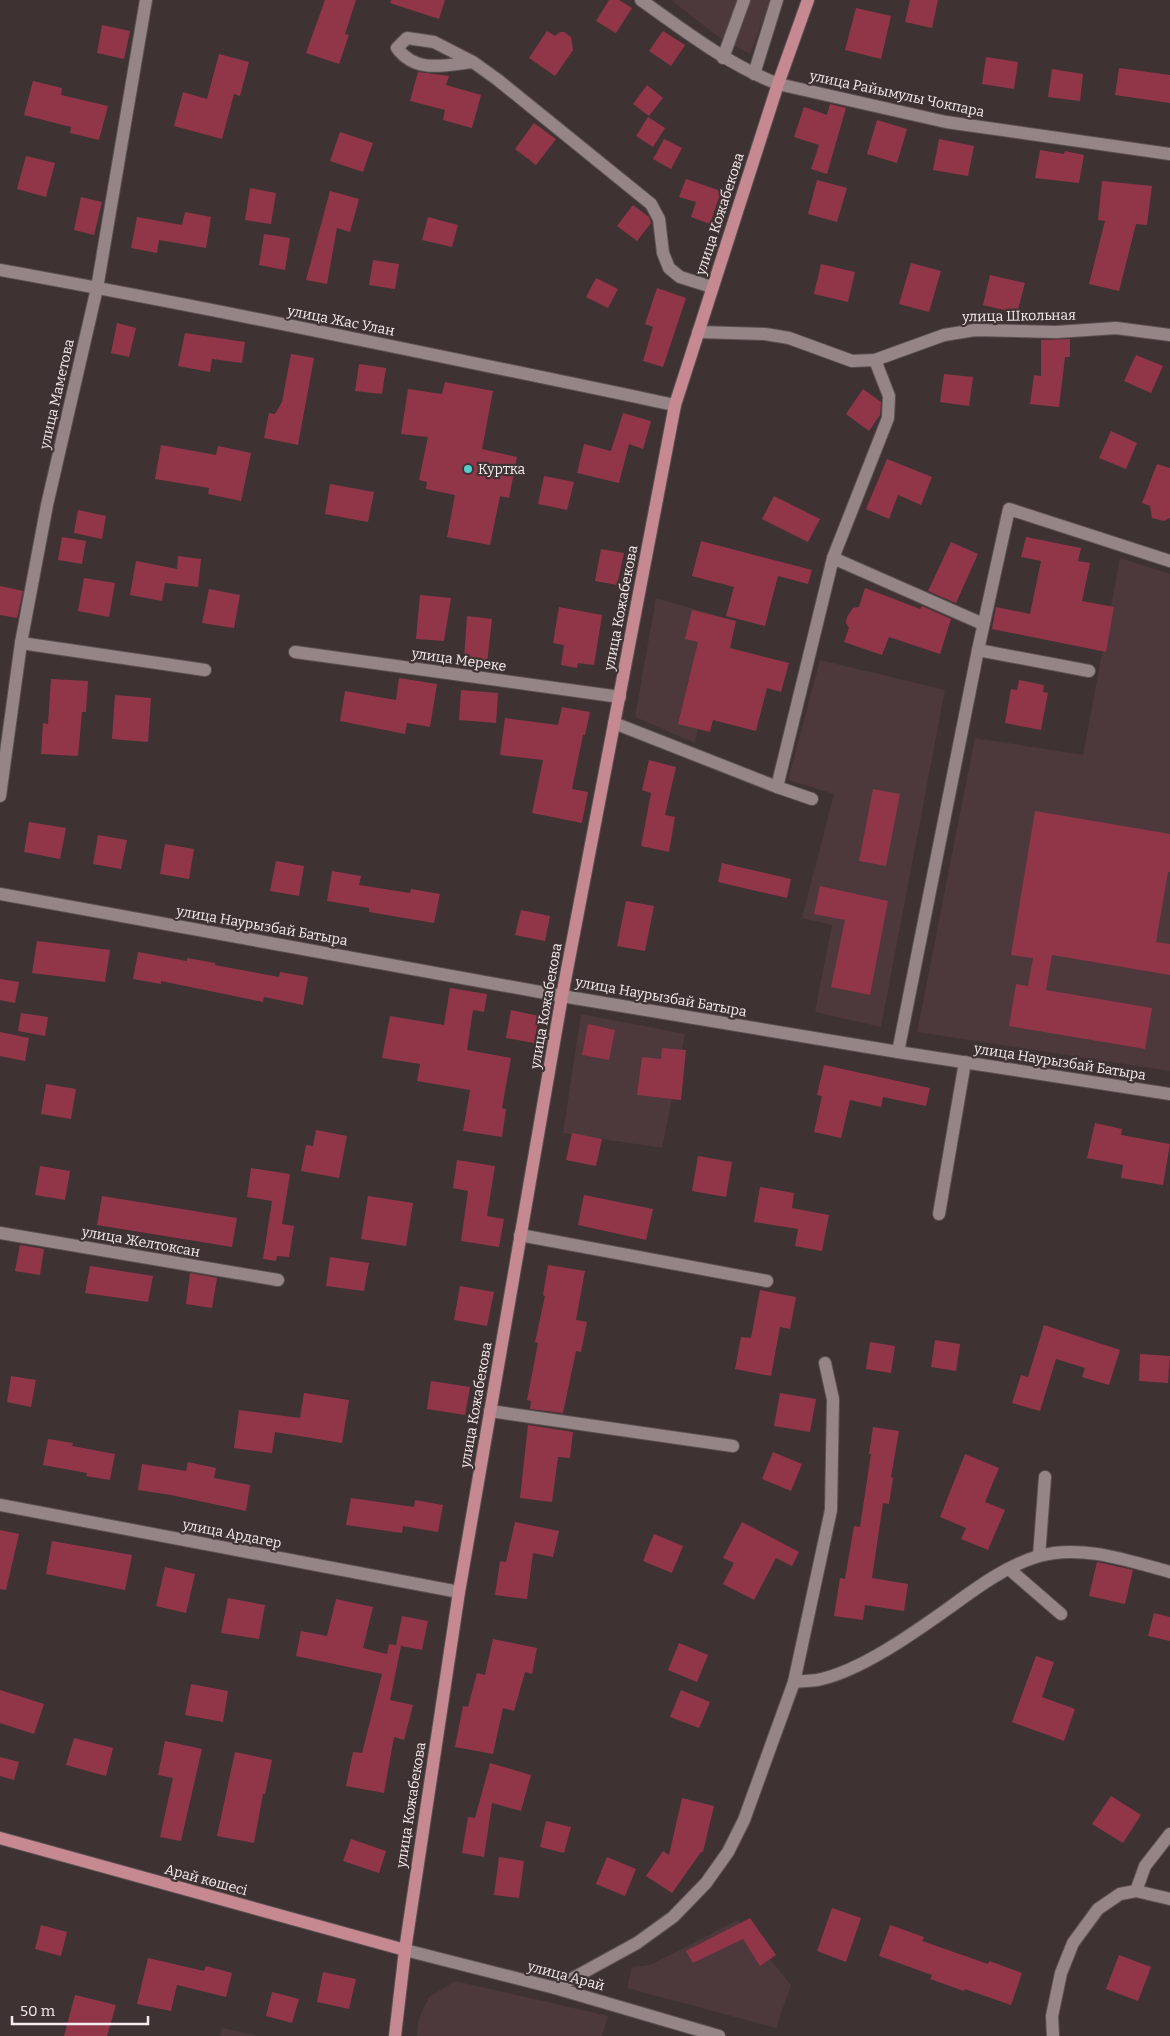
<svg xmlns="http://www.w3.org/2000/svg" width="1170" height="2036" font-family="Bitter,serif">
  <rect width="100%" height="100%" fill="#3f3233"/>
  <g fill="#4d383b">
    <path d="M671,0H771L750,54L720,38Z"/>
    <path d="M1120,558L1170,574V1071L917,1032L975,738L1083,755Z"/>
    <path d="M656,598L722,617L695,743L635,717Z"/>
    <path d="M820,660L945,690L881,1027L815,1012L832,925L802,918L834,794L788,780Z"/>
    <path d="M581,1014L685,1034L662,1148L563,1133Z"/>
    <path d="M738,1920L791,1985L776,2028L627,1988L632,1967L650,1965Z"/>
    <path d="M455,1981L608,2016L602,2036H417L418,2020L429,1997Z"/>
    <path d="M222,2028L259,2036H220Z"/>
  </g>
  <g fill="#913649">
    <path d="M325,0H356L345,34L349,35L339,64L306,53Z"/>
    <path d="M391,0H445L439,19L390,3Z"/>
    <path d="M609,0H619L632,8L616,33L596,21Z"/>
    <path d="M910,0H938L932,28L905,22Z"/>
    <path d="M856,8L891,16L881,59L845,50Z"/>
    <path d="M102,25L130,31L124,59L97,53Z"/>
    <path d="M547,31L555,36L560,32H564L571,37L573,50L555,76L529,58Z"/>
    <path d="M663,31L685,45L671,66L649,51Z"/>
    <path d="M219,54L249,62L240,96L234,94L222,139L174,126L183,92L207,99Z"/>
    <path d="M986,57L1018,62L1014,89L982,84Z"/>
    <path d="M1119,68L1170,75V103L1115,95Z"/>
    <path d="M1052,69L1083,74L1080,101L1048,97Z"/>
    <path d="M418,72L449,76L446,85L481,95L472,128L443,120L445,110L410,101Z"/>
    <path d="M33,81L62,88L61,95L108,106L99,140L70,133L71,127L24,115Z"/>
    <path d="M647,85L663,98L649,116L633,104Z"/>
    <path d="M830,104L846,108L827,174L811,169L819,145L794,137L804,107L827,115Z"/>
    <path d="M648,117L665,128L653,147L636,136Z"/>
    <path d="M877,120L907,129L897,163L867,154Z"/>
    <path d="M534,123L556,139L536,165L515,149Z"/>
    <path d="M340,132L373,143L363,172L330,161Z"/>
    <path d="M664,139L682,148L671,169L653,159Z"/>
    <path d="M939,139L974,146L968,176L933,170Z"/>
    <path d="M1040,150L1064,154L1065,151L1084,155L1079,183L1035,178Z"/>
    <path d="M26,156L55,163L46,197L17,189Z"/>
    <path d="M686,179L721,191L710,224L691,217L696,202L679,197Z"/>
    <path d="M817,180L847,188L837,222L808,214Z"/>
    <path d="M1102,181L1152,186L1147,225L1136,224L1119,291L1089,284L1105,221L1098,220Z"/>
    <path d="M250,188L276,193L271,224L245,220Z"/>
    <path d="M330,191L359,199L350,232L337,228L327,284L306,280Z"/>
    <path d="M81,197L102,202L94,235L74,230Z"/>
    <path d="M633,205L649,217L651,223L637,241L617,226Z"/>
    <path d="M185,212L211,217L206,248L159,240L157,253L131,248L137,217L182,225Z"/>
    <path d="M428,217L458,225L452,247L422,240Z"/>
    <path d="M264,234L290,238L285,270L259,265Z"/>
    <path d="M373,260L399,264L395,289L369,285Z"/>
    <path d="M911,263L941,271L929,312L899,304Z"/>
    <path d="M821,264L855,272L848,302L814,294Z"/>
    <path d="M990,275L1025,283L1017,313L983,305Z"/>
    <path d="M596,278L618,289L608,308L586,297Z"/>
    <path d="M657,288L686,298L663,367L643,361L653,327L645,324Z"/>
    <path d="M117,323L136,328L129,357L111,353Z"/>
    <path d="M185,333L245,342L242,363L212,359L210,372L178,366Z"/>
    <path d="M1070,339V357H1065L1059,407L1030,404L1034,375L1041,376V340Z"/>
    <path d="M291,354L314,358L298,445L264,438L269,413L275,414L282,402Z"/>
    <path d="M1136,355L1163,366L1151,393L1124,381Z"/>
    <path d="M359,364L386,368L382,394L355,391Z"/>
    <path d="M944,374L973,377L969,406L940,402Z"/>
    <path d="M445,382L493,391L482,449L517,457L509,498L500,496L490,545L447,537L455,495L426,489L427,482L419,480L428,437L401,434L408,389L442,394Z"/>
    <path d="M863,389L881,402L880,415L869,431L846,414Z"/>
    <path d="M623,413L651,421L643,449L629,444L619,483L577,473L584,444L611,451Z"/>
    <path d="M1111,431L1137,443L1126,469L1099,458Z"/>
    <path d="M161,445L216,455L218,446L251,453L241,501L208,494L209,488L155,479Z"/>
    <path d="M887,459L932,477L921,505L898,495L889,519L866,509Z"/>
    <path d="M1157,464L1170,468V518L1164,521L1152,518L1150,506L1142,503Z"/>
    <path d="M544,476L574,482L567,510L538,504Z"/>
    <path d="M330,484L374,492L368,522L325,514Z"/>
    <path d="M774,496L820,519L808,542L762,519Z"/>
    <path d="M78,510L106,516L102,539L74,533Z"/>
    <path d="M62,537L86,541L82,564L58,560Z"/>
    <path d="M1026,537L1081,548L1078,561L1090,563L1082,601L1114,607L1106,652L992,629L996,607L1030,614L1041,561L1021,557Z"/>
    <path d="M701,541L812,570L808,584L778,576L765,626L726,616L734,587L692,576Z"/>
    <path d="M951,542L978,554L956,603L928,591Z"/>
    <path d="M601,549L624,553L617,585L595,581Z"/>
    <path d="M178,556L201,559L198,587L165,583L162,601L130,595L136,561L177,569Z"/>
    <path d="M84,578L115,583L109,617L78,611Z"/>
    <path d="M0,586L23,591L17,618L0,615Z"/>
    <path d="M865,588L920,609L922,606L951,619L940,654L889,637L882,655L844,642L849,628L846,623L847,617L853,608L859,607Z"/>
    <path d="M209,589L240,595L234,628L202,623Z"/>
    <path d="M420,595L451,598L444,641L416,639Z"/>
    <path d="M559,607L602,615L594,665L578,663L577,668L561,665L564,645L553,643Z"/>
    <path d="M692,610L736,621L730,648L789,663L781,692L767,688L756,731L713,720L710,732L678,724L698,642L685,639Z"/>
    <path d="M467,616L492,619L487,663L464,660Z"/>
    <path d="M399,678L437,684L430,727L407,723L405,734L340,721L345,691L396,700Z"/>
    <path d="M51,679L88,681L86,712H82L78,756L41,754L43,723L48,724Z"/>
    <path d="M1019,680L1044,685L1043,692L1048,693L1041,730L1005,723L1011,689L1017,690Z"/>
    <path d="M461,690L498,693L496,723L459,720Z"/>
    <path d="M115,695L151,698L148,742L112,739Z"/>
    <path d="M562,707L590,712L585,735H583L572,789L588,792L582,823L532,813L543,760L500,755L505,718L558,725Z"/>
    <path d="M649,760L676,767L665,815L675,817L669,852L641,846L651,793L642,790Z"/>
    <path d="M873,789L900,794L886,866L859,861Z"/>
    <path d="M1035,811L1170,834V872H1168L1156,942L1170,944V975L1052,955L1046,990L1152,1008L1145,1049L1009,1026L1016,984L1028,986L1033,958L1011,955Z"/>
    <path d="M29,822L66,828L60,859L24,852Z"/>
    <path d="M98,835L127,840L121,869L93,864Z"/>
    <path d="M165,844L194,849L189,879L160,874Z"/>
    <path d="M276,861L304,866L299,896L270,891Z"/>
    <path d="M722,863L791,879L787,898L718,882Z"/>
    <path d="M332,871L361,876L359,885L410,893L411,889L440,894L434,923L369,912V908L327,901Z"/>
    <path d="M820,886L888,901L870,995L831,987L845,920L814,914Z"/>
    <path d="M626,901L654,906L645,951L617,946Z"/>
    <path d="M521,910L550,916L545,941L515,935Z"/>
    <path d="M37,941L110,950L105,982L32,973Z"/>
    <path d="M138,952L187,961V958L215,963V965L279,977L280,972L308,977L303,1005L264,997L263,1002L161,981V984L133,979Z"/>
    <path d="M0,979L19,982L15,1003L0,1000Z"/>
    <path d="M450,988L487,994L484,1012L473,1010L467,1050L511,1058L502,1108L506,1109L502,1137L463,1131L470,1090L417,1081L420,1064L382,1058L390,1016L444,1025Z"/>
    <path d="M511,1010L539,1016L534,1043L506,1038Z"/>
    <path d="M21,1013L48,1017L45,1036L18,1031Z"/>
    <path d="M588,1024L615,1030L609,1060L582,1055Z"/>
    <path d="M0,1032L29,1038L25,1061L0,1056Z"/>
    <path d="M662,1048L686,1050L681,1100L637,1095L642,1057L661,1059Z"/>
    <path d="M824,1065L930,1088L926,1106L883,1097L881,1107L850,1100L841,1138L814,1132L822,1096L817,1095Z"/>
    <path d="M46,1084L76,1089L71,1119L41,1114Z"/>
    <path d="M1095,1123L1122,1129L1121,1135L1170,1144L1163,1185L1121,1178L1123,1165L1087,1158Z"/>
    <path d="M316,1130L347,1136L339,1178L301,1171L306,1145L313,1146Z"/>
    <path d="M572,1133L602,1139L596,1166L566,1160Z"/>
    <path d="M698,1156L732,1162L726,1197L692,1191Z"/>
    <path d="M457,1160L495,1166L487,1216L504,1219L499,1247L461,1241L468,1191L453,1188Z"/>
    <path d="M40,1166L70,1171L65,1200L35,1195Z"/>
    <path d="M251,1168L290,1174L282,1224L294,1226L289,1257L277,1256L276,1261L263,1259L272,1201L247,1197Z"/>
    <path d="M760,1187L794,1193L792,1208L829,1215L822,1251L795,1246L798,1229L754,1222Z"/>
    <path d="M584,1195L653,1209L646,1240L578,1225Z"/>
    <path d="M102,1196L237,1218L232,1247L97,1225Z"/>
    <path d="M368,1196L413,1203L406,1246L361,1239Z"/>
    <path d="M20,1245L44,1249L40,1275L15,1271Z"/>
    <path d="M330,1257L369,1263L364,1291L326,1286Z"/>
    <path d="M548,1265L585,1271L576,1320L587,1322L581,1352L576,1351L563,1413L530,1409L531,1401L527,1400L538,1343L535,1342L545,1296L543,1295Z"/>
    <path d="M90,1266L153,1276L148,1302L85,1293Z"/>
    <path d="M190,1273L217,1278L212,1308L186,1304Z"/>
    <path d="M460,1286L494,1292L487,1326L454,1320Z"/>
    <path d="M760,1290L796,1297L790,1329L780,1327L771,1376L735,1369L741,1337L751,1338Z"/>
    <path d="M1044,1325L1120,1350L1109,1385L1082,1377L1085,1368L1056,1359L1040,1411L1012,1403L1021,1375L1028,1377Z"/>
    <path d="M935,1340L960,1344L956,1371L931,1367Z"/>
    <path d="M870,1342L895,1346L891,1373L866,1369Z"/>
    <path d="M1140,1354L1170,1356L1168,1383L1139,1381Z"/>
    <path d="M11,1376L36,1380L31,1407L7,1402Z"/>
    <path d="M431,1381L470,1387L465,1415L427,1409Z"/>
    <path d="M304,1393L349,1400L342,1443L275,1432L272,1453L234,1448L239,1410L300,1418Z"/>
    <path d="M780,1393L816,1399L810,1432L774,1426Z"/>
    <path d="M528,1425L573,1432L570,1458L558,1457L552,1502L520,1498Z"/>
    <path d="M873,1427L899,1431L891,1477L893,1478L889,1504L883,1503L872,1578L908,1584L904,1611L865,1605L863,1620L834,1616L840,1578L845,1579L854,1526L860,1527L871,1454H869Z"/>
    <path d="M48,1439L73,1443L72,1446L115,1454L110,1480L86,1476L87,1473L43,1465Z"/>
    <path d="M773,1452L802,1464L791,1491L762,1479Z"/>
    <path d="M965,1454L999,1468L985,1502L1005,1510L988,1550L961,1539L966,1528L940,1517Z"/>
    <path d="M188,1462L216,1468L214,1478L250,1485L246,1511L171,1495L138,1490L142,1464L186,1471Z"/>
    <path d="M351,1498L414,1507L415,1500L443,1505L438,1532L403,1526L402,1533L346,1525Z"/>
    <path d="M515,1522L559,1531L553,1557L533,1553L527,1599L495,1595L500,1561L506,1562Z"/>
    <path d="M742,1522L799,1552L792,1566L776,1558L754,1600L723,1584L734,1563L723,1558Z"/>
    <path d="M0,1530L19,1534L6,1590L0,1589Z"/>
    <path d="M654,1534L683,1546L672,1573L643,1561Z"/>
    <path d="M52,1541L132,1555L125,1590L46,1574Z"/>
    <path d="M1097,1562L1133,1570L1125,1604L1089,1596Z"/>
    <path d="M165,1567L195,1574L186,1613L156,1606Z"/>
    <path d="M228,1598L265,1605L259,1639L221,1633Z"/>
    <path d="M336,1599L373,1607L363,1648L387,1654L389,1644L401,1646L390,1700L413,1705L404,1740L394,1737L384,1793L346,1786L353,1752L362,1753L382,1674L296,1656L301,1631L327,1636Z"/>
    <path d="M1154,1613L1170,1617V1641L1148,1636Z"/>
    <path d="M402,1616L428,1621L422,1650L396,1645Z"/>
    <path d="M493,1639L537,1648L532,1674L525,1672L514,1711L503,1708L493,1754L455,1747L463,1706L468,1707L477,1673L485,1675Z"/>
    <path d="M679,1643L708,1655L697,1682L668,1670Z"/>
    <path d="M1036,1656L1054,1662L1042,1697L1075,1709L1064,1741L1012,1722Z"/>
    <path d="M191,1684L228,1691L223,1722L185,1715Z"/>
    <path d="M0,1690L44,1704L34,1734L0,1723Z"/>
    <path d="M681,1690L710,1702L699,1728L670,1717Z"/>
    <path d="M74,1738L113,1748L106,1776L66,1765Z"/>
    <path d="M165,1741L202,1749L181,1841L160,1837L173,1778L158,1775Z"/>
    <path d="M235,1752L272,1760L265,1794H263L254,1843L217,1836Z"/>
    <path d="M0,1757L19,1762L14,1780L0,1776Z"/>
    <path d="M490,1763L531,1775L521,1811L492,1803L484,1857L462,1853L468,1817L475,1818Z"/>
    <path d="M1111,1796L1141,1815L1123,1843L1092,1824Z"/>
    <path d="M682,1798L714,1806L703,1852H701L672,1893L646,1876L663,1851L669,1855Z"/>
    <path d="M546,1821L571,1827L564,1853L540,1847Z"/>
    <path d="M351,1839L386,1851L379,1873L343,1861Z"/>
    <path d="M499,1857L524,1861L519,1898L494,1895Z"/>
    <path d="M607,1857L636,1869L625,1896L596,1884Z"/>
    <path d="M832,1908L861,1918L846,1962L817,1951Z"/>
    <path d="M750,1918L776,1955L760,1966L743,1939L693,1963L686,1951Z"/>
    <path d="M41,1925L67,1932L61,1956L35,1949Z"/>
    <path d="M890,1925L924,1937L922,1941L988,1964L989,1961L1022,1973L1011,2005L965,1989L964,1991L930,1979L932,1975L879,1956Z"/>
    <path d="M1119,1955L1151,1967L1138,2001L1106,1989Z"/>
    <path d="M148,1958L204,1971L206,1966L232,1973L226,1997L177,1985L171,2011L137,2004Z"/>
    <path d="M323,1972L356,1979L349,2009L317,2002Z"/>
    <path d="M272,1992L299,1999L292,2023L266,2016Z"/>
    <path d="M75,1995L116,2005L107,2036H64Z"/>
  </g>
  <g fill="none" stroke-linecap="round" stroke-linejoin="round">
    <defs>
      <g id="minor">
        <path d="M641,0C685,31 727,64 778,84L946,122L1170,154"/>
        <path d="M723,58L744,0"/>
        <path d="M473,62C445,65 416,74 397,48L407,38L434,42L473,62L498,80L651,204L659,219L663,253L669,268L680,277L712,287"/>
        <path d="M754,74L777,0"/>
        <path d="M0,270C226,311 450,358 675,405"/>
        <path d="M698,332L765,334L789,338L852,361L875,360L944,335L975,330L1056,332L1116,328L1170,335"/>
        <path d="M833,558L983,624"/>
        <path d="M21,643L205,670"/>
        <path d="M978,650L1089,671"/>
        <path d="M295,652L620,697"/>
        <path d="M614,723L777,787L812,799"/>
        <path d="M777,787L833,558L888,418L889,396L875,360"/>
        <path d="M0,796L21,643L47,505L97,288L146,0"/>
        <path d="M0,894L562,996L898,1052L1170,1094"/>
        <path d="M898,1052L978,650L1009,509L1170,561"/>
        <path d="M939,1214L965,1062"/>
        <path d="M0,1233L278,1280"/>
        <path d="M520,1235L767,1281"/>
        <path d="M490,1411L733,1446"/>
        <path d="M0,1505L459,1592"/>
        <path d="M1039,1556L1045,1477"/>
        <path d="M1009,1569L1061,1614"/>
        <path d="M794,1682C802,1681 810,1681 817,1680C860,1672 918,1630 953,1605C979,1586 1008,1565 1039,1556C1082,1544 1129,1561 1170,1572"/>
        <path d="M1136,1891L1145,1866L1170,1834"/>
        <path d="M405,1950L555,1988L719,2036"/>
        <path d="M555,1988L637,1943L673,1917L706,1883L728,1852L744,1820L794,1682L831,1510L833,1399L825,1363"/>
        <path d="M1053,2036L1052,2016L1061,1973L1073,1943L1098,1909L1120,1894L1136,1891L1170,1899"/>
      </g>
      <g id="major">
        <path d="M0,1838L405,1950"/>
        <path d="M395,2036L405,1950L459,1592L562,996L675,405L778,84L808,0"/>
      </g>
    </defs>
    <use href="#minor" stroke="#5c5152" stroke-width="14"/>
    <use href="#major" stroke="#5c5152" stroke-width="14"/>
    <use href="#minor" stroke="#958587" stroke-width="12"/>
    <use href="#major" stroke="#c68992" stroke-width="12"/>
  </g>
  <circle fill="#54cdc7" stroke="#3f3233" stroke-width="2" cx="468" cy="469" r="5"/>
  <g text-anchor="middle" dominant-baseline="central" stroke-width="4.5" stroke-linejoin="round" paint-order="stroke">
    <g font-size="14" fill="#f5eced" stroke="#3f3233">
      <text transform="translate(897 94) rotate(12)">улица Райымулы Чокпара</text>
      <text transform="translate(720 214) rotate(-72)">улица Кожабекова</text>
      <text transform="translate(1019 316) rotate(-1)">улица Школьная</text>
      <text transform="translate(341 321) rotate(11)">улица Жас Улан</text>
      <text transform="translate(57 394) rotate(-77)">улица Маметова</text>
      <text transform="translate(621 608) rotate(-79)">улица Кожабекова</text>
      <text transform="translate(459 660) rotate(8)">улица Мереке</text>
      <text transform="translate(262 926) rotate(10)">улица Наурызбай Батыра</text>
      <text transform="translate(661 997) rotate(10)">улица Наурызбай Батыра</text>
      <text transform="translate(546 1006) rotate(-80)">улица Кожабекова</text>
      <text transform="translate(1060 1062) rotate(9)">улица Наурызбай Батыра</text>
      <text transform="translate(141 1242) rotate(10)">улица Желтоксан</text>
      <text transform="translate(476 1405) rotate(-80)">улица Кожабекова</text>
      <text transform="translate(232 1534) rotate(11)">улица Ардагер</text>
      <text transform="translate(411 1805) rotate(-81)">улица Кожабекова</text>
      <text transform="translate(206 1880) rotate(15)">Арай көшесі</text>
      <text transform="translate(566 1976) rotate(15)">улица Арай</text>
    </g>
    <g font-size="14" fill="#f5eced" stroke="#3f3233" text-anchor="start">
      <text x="478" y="469">Куртка</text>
    </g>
  </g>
  <path d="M12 2016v8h136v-8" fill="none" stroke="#f5eced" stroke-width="2.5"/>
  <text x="20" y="2016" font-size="15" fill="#f5eced" stroke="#3f3233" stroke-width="4" paint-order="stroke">50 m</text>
</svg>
